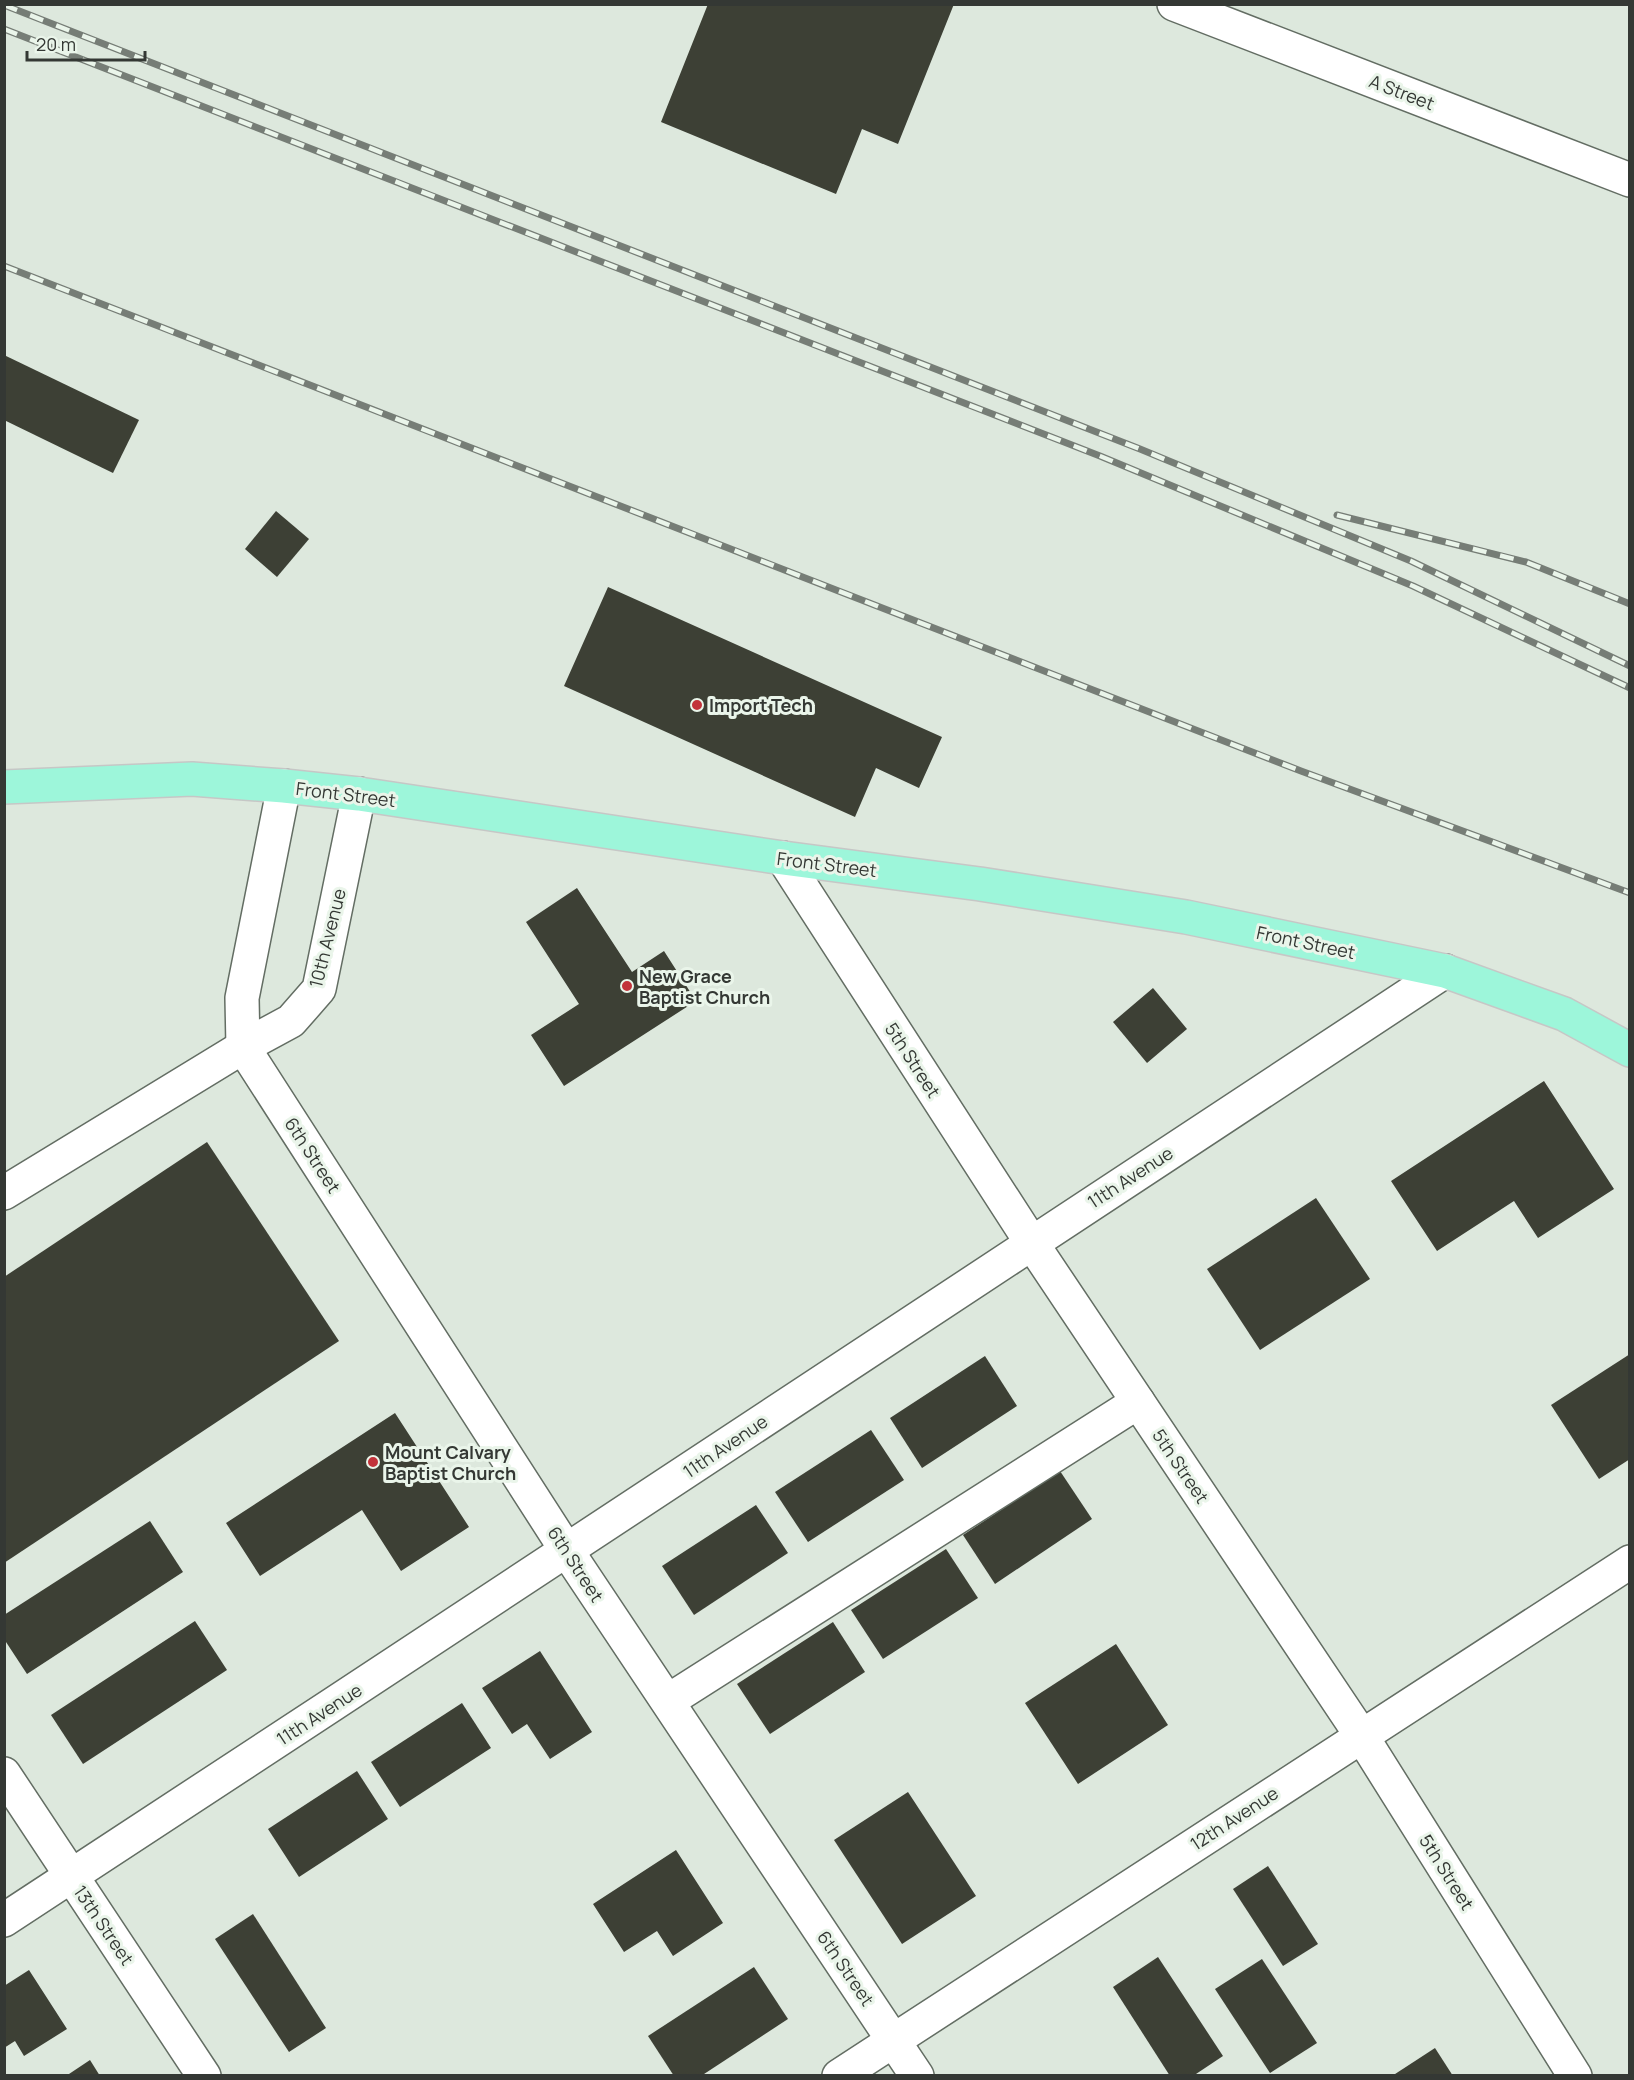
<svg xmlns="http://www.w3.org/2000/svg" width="1634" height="2080" font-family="Manrope,sans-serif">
  <rect width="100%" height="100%" fill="#dde8dd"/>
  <g fill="#3d4035">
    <path d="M708,4H954L898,144L862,129L836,194L661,122Z"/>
    <path d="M4,355L139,420L113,473L4,420Z"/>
    <path d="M276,511L309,539L277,577L245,549Z"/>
    <path d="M608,587L942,737L919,788L876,768L855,817L564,686Z"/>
    <path d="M577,888L632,972L664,951L696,1001L564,1086L531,1035L579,1004L526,922Z"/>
    <path d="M1153,988L1187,1029L1147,1063L1113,1022Z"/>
    <path d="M1544,1081L1614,1189L1538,1238L1514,1201L1437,1251L1391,1181Z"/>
    <path d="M207,1142L339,1341L4,1563V1277Z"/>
    <path d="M1316,1198L1370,1279L1260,1350L1207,1269Z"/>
    <path d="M1630,1354V1459L1599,1479L1551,1405Z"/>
    <path d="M985,1356L1017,1406L922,1468L890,1418Z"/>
    <path d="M395,1413L469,1527L401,1571L362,1510L260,1576L226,1523Z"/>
    <path d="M871,1430L904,1480L808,1542L775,1492Z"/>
    <path d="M1060,1471L1092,1519L995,1584L963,1535Z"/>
    <path d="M756,1505L788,1553L694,1615L662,1566Z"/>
    <path d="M150,1521L183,1572L27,1674L4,1639V1615Z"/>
    <path d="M946,1549L978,1598L883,1659L851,1610Z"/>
    <path d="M195,1621L227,1670L83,1764L51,1715Z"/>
    <path d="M833,1622L865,1672L770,1734L737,1684Z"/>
    <path d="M1116,1644L1168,1725L1078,1784L1025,1703Z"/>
    <path d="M540,1651L592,1732L550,1759L527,1724L512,1734L482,1688Z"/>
    <path d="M462,1703L491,1748L400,1807L371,1762Z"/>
    <path d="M357,1771L388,1819L299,1877L268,1829Z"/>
    <path d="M908,1792L976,1896L902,1944L834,1840Z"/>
    <path d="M676,1850L723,1923L673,1956L657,1931L624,1952L593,1904Z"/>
    <path d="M1268,1866L1318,1944L1283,1966L1233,1889Z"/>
    <path d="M253,1914L326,2028L289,2052L215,1939Z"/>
    <path d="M1158,1957L1223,2056L1193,2076H1170L1113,1987Z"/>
    <path d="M1262,1959L1317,2043L1270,2073L1215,1989Z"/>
    <path d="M754,1967L788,2019L701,2076H674L648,2036Z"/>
    <path d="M29,1970L67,2029L24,2056L15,2041L4,2048V1986Z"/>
    <path d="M1435,2048L1453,2076H1392Z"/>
    <path d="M90,2060L100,2076H66Z"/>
  </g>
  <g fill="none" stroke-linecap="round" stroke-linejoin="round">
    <defs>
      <g id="minor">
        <path d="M1174,4L1630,180"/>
        <path d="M783,858L1031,1242L1361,1735L1575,2076"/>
        <path d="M243,1047L567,1551L917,2076"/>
        <path d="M243,1047L242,998L284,786"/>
        <path d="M4,1193L243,1047L291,1021L319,989L359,794"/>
        <path d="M668,1701L1138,1402"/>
        <path d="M4,1774L204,2076"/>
        <path d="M4,1920C486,1606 963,1284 1445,971"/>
        <path d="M839,2076L1630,1562"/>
      </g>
      <path id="major" d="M4,787L192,779L284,786L359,794L783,858L980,884L1186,917L1445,971L1564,1014L1630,1050"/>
    </defs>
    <use href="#minor" stroke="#636d63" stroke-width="36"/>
    <use href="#major" stroke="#c6c7c6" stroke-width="36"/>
    <use href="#minor" stroke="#fff" stroke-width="33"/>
    <use href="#major" stroke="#9df6da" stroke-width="33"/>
    <defs>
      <g id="rail">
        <path d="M4,5L1140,449L1411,561L1630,666"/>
        <path d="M4,29L1100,456L1413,586L1630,688"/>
        <path d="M4,266L1301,771L1630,893"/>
        <path d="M1337,515L1526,562L1630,604"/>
      </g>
    </defs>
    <use href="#rail" stroke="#767d76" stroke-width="7"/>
    <use href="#rail" stroke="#eaf5ea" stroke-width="4.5" stroke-dasharray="14" stroke-linecap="butt"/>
  </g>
  <g fill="#c2323a" stroke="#eaf5ea" stroke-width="2">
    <circle cx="697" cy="705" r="6"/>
    <circle cx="627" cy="986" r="6"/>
    <circle cx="373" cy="1462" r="6"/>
  </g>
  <g text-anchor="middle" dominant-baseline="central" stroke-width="6" stroke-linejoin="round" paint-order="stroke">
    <g font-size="18" fill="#343834" stroke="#eaf5ea">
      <text transform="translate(1402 92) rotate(21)">A Street</text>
      <text transform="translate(346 794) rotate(7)">Front Street</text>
      <text transform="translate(827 864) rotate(7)">Front Street</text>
      <text transform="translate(327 938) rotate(-76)">10th Avenue</text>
      <text transform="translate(1306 942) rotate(12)">Front Street</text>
      <text transform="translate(913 1060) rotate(57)">5th Street</text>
      <text transform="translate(313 1155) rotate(57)">6th Street</text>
      <text transform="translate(1130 1177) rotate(-33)">11th Avenue</text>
      <text transform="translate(725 1446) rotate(-34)">11th Avenue</text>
      <text transform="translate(1181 1466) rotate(56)">5th Street</text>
      <text transform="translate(576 1564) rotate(57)">6th Street</text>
      <text transform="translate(319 1714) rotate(-33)">11th Avenue</text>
      <text transform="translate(1234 1818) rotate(-33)">12th Avenue</text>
      <text transform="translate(1447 1872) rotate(58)">5th Street</text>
      <text transform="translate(104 1925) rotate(56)">13th Street</text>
      <text transform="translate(846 1968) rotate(56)">6th Street</text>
    </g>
    <g font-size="18" font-weight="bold" fill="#343834" stroke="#eaf5ea" text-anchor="start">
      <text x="709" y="705">Import Tech</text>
      <text x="639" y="976">New Grace<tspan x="639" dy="21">Baptist Church</tspan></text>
      <text x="385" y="1452">Mount Calvary<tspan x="385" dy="21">Baptist Church</tspan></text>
    </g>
  </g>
  <rect width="1634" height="2080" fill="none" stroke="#343834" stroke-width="12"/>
  <path d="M27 51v9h118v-9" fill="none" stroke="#343834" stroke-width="3"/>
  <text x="36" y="51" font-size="18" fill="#343834" stroke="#eaf5ea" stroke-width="4.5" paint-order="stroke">20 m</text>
</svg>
